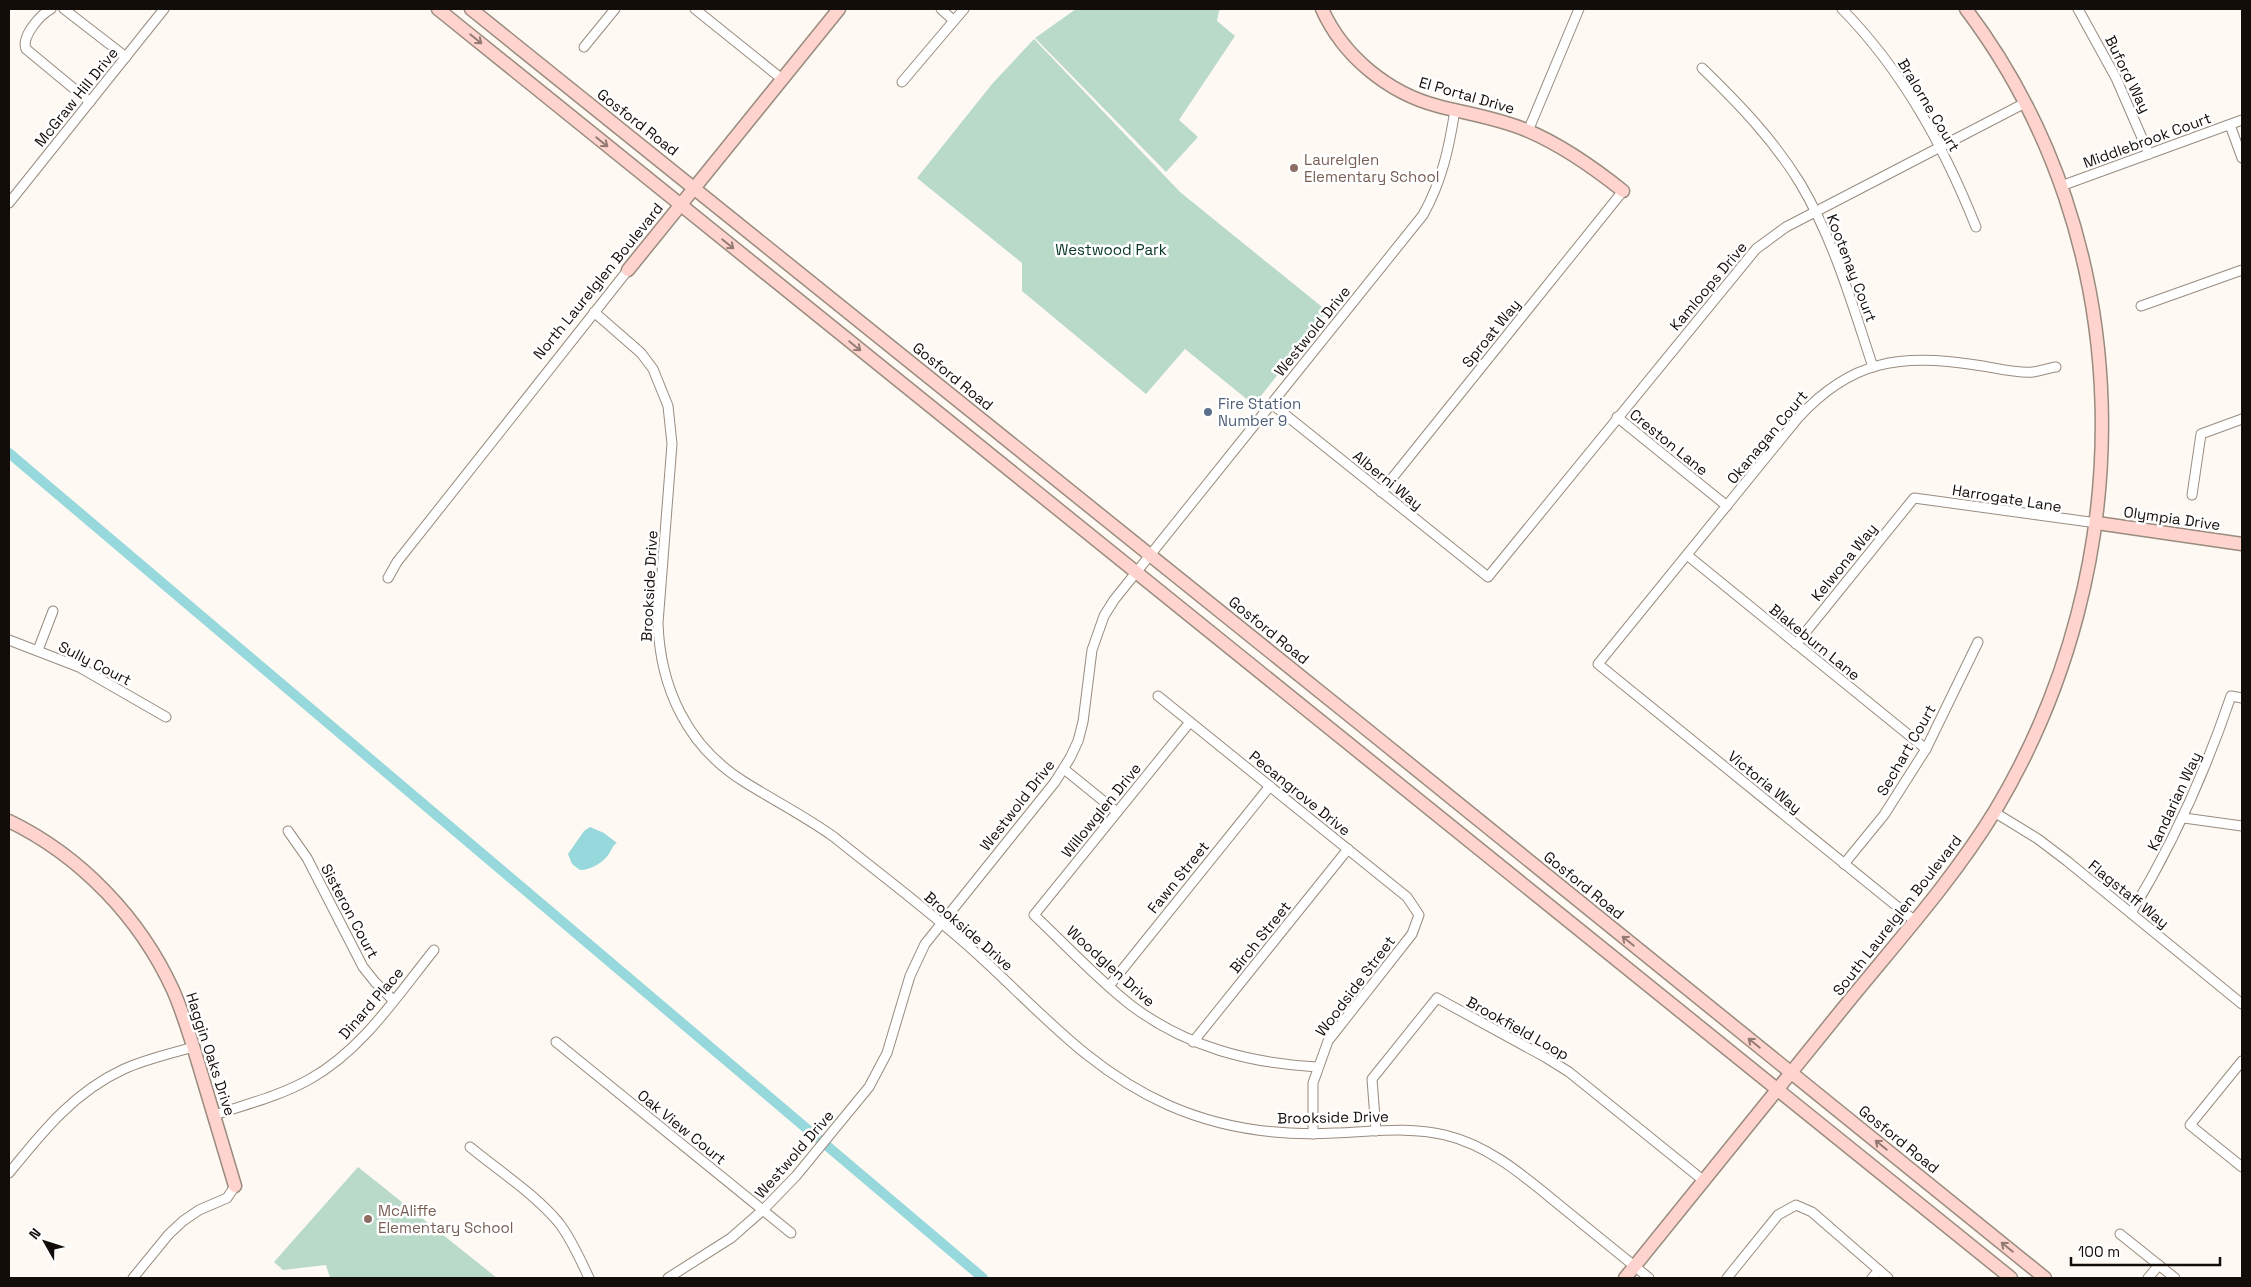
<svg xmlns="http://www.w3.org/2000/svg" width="2251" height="1287" font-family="'Space Grotesk',sans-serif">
  <rect width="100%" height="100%" fill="#fef9f3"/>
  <g fill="#b9d9c9">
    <path d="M1076,9H1223L1219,11L1217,21L1235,36L1179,120L1198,137L1166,172L1035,38Z"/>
    <path d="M1034,39L1180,192L1327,311L1254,405L1185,349L1146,394L1022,291V263L917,178L992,84Z"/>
    <path d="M358,1167L497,1278H330L326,1265L283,1270L274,1262Z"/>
  </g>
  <path fill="#96d8db" d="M590,827L604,833L617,843C612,846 613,848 610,852C605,862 591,870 580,870L572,864L568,854L584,831Z"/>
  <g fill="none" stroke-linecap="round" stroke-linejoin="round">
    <path stroke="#96d8db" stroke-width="10" d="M9,453L983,1278"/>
    <defs>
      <g id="street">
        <path d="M51,9C41,14 21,36 26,49L90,102"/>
        <path d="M64,9L126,57"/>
        <path d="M695,9L782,79"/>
        <path d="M941,9L953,20"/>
        <path d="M1842,9C1903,71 1944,147 1976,227"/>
        <path d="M2078,9L2116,78L2149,154"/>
        <path d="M584,47L615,9"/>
        <path d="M1702,68C1739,104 1773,139 1800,183C1834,240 1852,304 1873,367"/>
        <path d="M902,82L964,9"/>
        <path d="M2230,125L2242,158"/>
        <path d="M1528,131L1579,9"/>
        <path d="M2061,186L2242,120"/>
        <path d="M9,203L164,9"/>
        <path d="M2141,306L2242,270"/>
        <path d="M594,312L641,353L653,369L668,406L672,444L658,623C660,687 687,746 743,781C773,800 805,816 834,837C881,875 931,912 976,953C1039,1010 1089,1070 1168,1105C1220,1128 1278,1136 1334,1133C1371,1132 1408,1126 1445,1135C1491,1146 1526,1178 1563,1208C1591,1231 1620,1254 1649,1278"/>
        <path d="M1272,404L1488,577L1756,249L1786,227L2025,103"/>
        <path d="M1617,417L1727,506"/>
        <path d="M1381,492L1623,191"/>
        <path d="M2192,495L2201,434L2242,419"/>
        <path d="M1687,555L1926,749"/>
        <path d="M388,578L397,562L628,270"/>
        <path d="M9,640L79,667L166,717"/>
        <path d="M1796,644L1914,498L2097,523"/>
        <path d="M38,650L53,611"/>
        <path d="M1158,696L1407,897L1419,915L1412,934L1328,1041L1313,1083V1134"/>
        <path d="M1190,722L1034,915C1066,945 1097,979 1132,1006C1187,1047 1249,1063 1317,1067"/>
        <path d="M1064,769L1117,812"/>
        <path d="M1994,812L2038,839L2067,861L2242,1004"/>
        <path d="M2184,818L2242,826"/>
        <path d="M288,831L307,858L363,967L375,982L393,1000"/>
        <path d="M1844,864L1884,815L1926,749L1978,642"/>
        <path d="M2131,913C2173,844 2205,773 2231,696L2242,698"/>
        <path d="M1915,921L1598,664L1798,418C1852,359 1901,354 1976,365C1992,367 2018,374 2033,372C2041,371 2048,368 2056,367"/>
        <path d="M1109,986L1270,786"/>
        <path d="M556,1042L791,1233"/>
        <path d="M1193,1042L1348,849"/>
        <path d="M2242,1061L2190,1125L2242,1167"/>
        <path d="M214,1115C247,1104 280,1096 310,1079C362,1050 397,996 434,950"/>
        <path d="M1376,1131L1372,1079L1437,998L1545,1057L1569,1072L1704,1181"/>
        <path d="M470,1147C499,1171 535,1194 559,1223C572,1240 580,1259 589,1278"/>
        <path d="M9,1173C43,1131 74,1092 124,1069C146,1059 170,1054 193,1047"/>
        <path d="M2120,1234L2175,1278"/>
        <path d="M133,1278L169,1234L183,1221L199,1210L227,1198L235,1186"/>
        <path d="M668,1278L731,1238L763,1210L796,1176L869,1087L887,1053L910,976L925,944L1055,782L1070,758L1078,741L1083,722L1092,650L1104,616L1114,600L1423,215C1442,181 1449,148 1455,110"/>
        <path d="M1727,1278L1778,1215L1796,1205L1812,1212L1888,1278"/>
        <path d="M1872,1278L1879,1270"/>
        <path d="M2148,1278L2159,1265"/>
      </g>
      <g id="secondary">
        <path d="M438,9L2011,1278"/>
        <path d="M471,9L1365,728L2045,1278"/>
        <path d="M1322,9C1343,56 1388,93 1438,106C1468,114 1498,118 1526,130C1562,145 1593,167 1623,191"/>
        <path d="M628,270L839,9"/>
        <path d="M2097,523L2242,544"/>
        <path d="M9,821C81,856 140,918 173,990C184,1015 192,1042 200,1069C212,1108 223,1147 235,1186"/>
        <path d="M1625,1278C1698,1188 1771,1097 1844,1007C1896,943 1952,881 1995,811C2143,564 2141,241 1966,9"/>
      </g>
    </defs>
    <use href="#street" stroke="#998c7f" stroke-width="11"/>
    <use href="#secondary" stroke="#998c7f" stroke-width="15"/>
    <use href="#street" stroke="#fff" stroke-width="9"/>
    <use href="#secondary" stroke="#ffd4ce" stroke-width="12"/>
  </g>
  <defs><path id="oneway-shaft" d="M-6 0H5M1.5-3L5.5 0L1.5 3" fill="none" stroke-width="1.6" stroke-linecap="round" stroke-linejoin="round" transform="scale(1.25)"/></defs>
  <g stroke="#947a75">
    <use href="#oneway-shaft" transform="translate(476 39) rotate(39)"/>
    <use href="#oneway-shaft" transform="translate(602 142) rotate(39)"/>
    <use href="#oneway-shaft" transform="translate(728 244) rotate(39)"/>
    <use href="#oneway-shaft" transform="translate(855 346) rotate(39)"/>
    <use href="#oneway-shaft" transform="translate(1628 941) rotate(-141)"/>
    <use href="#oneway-shaft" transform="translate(1754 1043) rotate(-141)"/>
    <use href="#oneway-shaft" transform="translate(1881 1145) rotate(-141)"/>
    <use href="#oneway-shaft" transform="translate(2007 1247) rotate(-141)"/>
  </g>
  <g fill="#8d6e63" stroke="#fff" stroke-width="2">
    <circle cx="1294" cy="168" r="5"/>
    <circle cx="368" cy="1219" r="5"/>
  </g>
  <circle fill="#5c6f8a" stroke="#fff" stroke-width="2" cx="1208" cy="412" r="5"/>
  <g text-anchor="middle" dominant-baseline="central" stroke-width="5" stroke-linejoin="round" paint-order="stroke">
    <g font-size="15" fill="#120d09" stroke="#fff">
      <text transform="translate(2128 74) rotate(64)">Buford Way</text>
      <text transform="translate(1467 95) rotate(16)">El Portal Drive</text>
      <text transform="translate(76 97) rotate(-51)">McGraw Hill Drive</text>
      <text transform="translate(1929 105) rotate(59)">Bralorne Court</text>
      <text transform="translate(638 122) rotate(38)">Gosford Road</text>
      <text transform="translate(2147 140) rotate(-20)">Middlebrook Court</text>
      <text transform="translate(1852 268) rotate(69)">Kootenay Court</text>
      <text transform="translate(598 281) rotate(-51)">North Laurelglen Boulevard</text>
      <text transform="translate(1708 286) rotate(-50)">Kamloops Drive</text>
      <text transform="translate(1312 331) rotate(-51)">Westwold Drive</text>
      <text transform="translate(1491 333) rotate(-51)">Sproat Way</text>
      <text transform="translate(953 376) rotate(39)">Gosford Road</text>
      <text transform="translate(1767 437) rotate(-50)">Okanagan Court</text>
      <text transform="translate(1669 442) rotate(39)">Creston Lane</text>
      <text transform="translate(1388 480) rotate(39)">Alberni Way</text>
      <text transform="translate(2007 498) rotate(9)">Harrogate Lane</text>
      <text transform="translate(2172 518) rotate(8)">Olympia Drive</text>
      <text transform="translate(1844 562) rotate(-51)">Kelwona Way</text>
      <text transform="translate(649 586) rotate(-87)">Brookside Drive</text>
      <text transform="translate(1269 630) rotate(39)">Gosford Road</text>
      <text transform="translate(1815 642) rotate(39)">Blakeburn Lane</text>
      <text transform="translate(95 663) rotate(27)">Sully Court</text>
      <text transform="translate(1906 750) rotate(-60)">Sechart Court</text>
      <text transform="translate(1765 782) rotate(39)">Victoria Way</text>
      <text transform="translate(1300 793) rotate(39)">Pecangrove Drive</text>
      <text transform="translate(2174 801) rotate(-65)">Kandarian Way</text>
      <text transform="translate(1017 805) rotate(-52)">Westwold Drive</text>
      <text transform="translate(1101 810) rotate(-51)">Willowglen Drive</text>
      <text transform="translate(1178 877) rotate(-51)">Fawn Street</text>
      <text transform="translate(1584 885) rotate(39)">Gosford Road</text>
      <text transform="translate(2129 894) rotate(39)">Flagstaff Way</text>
      <text transform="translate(350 911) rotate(62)">Sisteron Court</text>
      <text transform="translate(1897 915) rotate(-52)">South Laurelglen Boulevard</text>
      <text transform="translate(969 931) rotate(41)">Brookside Drive</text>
      <text transform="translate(1260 937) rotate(-51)">Birch Street</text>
      <text transform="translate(1111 966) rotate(42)">Woodglen Drive</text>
      <text transform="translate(1355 986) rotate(-53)">Woodside Street</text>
      <text transform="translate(371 1003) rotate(-49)">Dinard Place</text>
      <text transform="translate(1518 1028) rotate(29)">Brookfield Loop</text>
      <text transform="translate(211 1054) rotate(72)">Haggin Oaks Drive</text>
      <text transform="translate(1333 1117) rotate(-1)">Brookside Drive</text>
      <text transform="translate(682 1127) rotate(39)">Oak View Court</text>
      <text transform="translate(1899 1139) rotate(39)">Gosford Road</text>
      <text transform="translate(794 1154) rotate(-49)">Westwold Drive</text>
    </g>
    <g font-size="15" fill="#785e54" stroke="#fff" text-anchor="start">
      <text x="1304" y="159">Laurelglen<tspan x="1304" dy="17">Elementary School</tspan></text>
      <text x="378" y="1210">McAliffe<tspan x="378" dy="17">Elementary School</tspan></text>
    </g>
    <g font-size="15" fill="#053424" stroke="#fff">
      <text x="1111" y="249">Westwood Park</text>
    </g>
    <g font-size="15" fill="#4e5e75" stroke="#fff" text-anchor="start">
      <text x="1218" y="403">Fire Station<tspan x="1218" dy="17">Number 9</tspan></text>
    </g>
  </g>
  <rect width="2251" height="1287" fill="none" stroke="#120d09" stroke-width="20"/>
  <g transform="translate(45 1242) rotate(309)" stroke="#ffffff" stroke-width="4" paint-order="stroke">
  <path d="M0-4L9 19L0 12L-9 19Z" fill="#120d09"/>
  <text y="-8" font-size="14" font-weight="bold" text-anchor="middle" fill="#120d09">N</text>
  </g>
  <path d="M2071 1257v8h149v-8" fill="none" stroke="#120d09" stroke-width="2.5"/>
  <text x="2078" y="1257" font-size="15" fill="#120d09" stroke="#ffffff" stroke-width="4" paint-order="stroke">100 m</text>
</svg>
